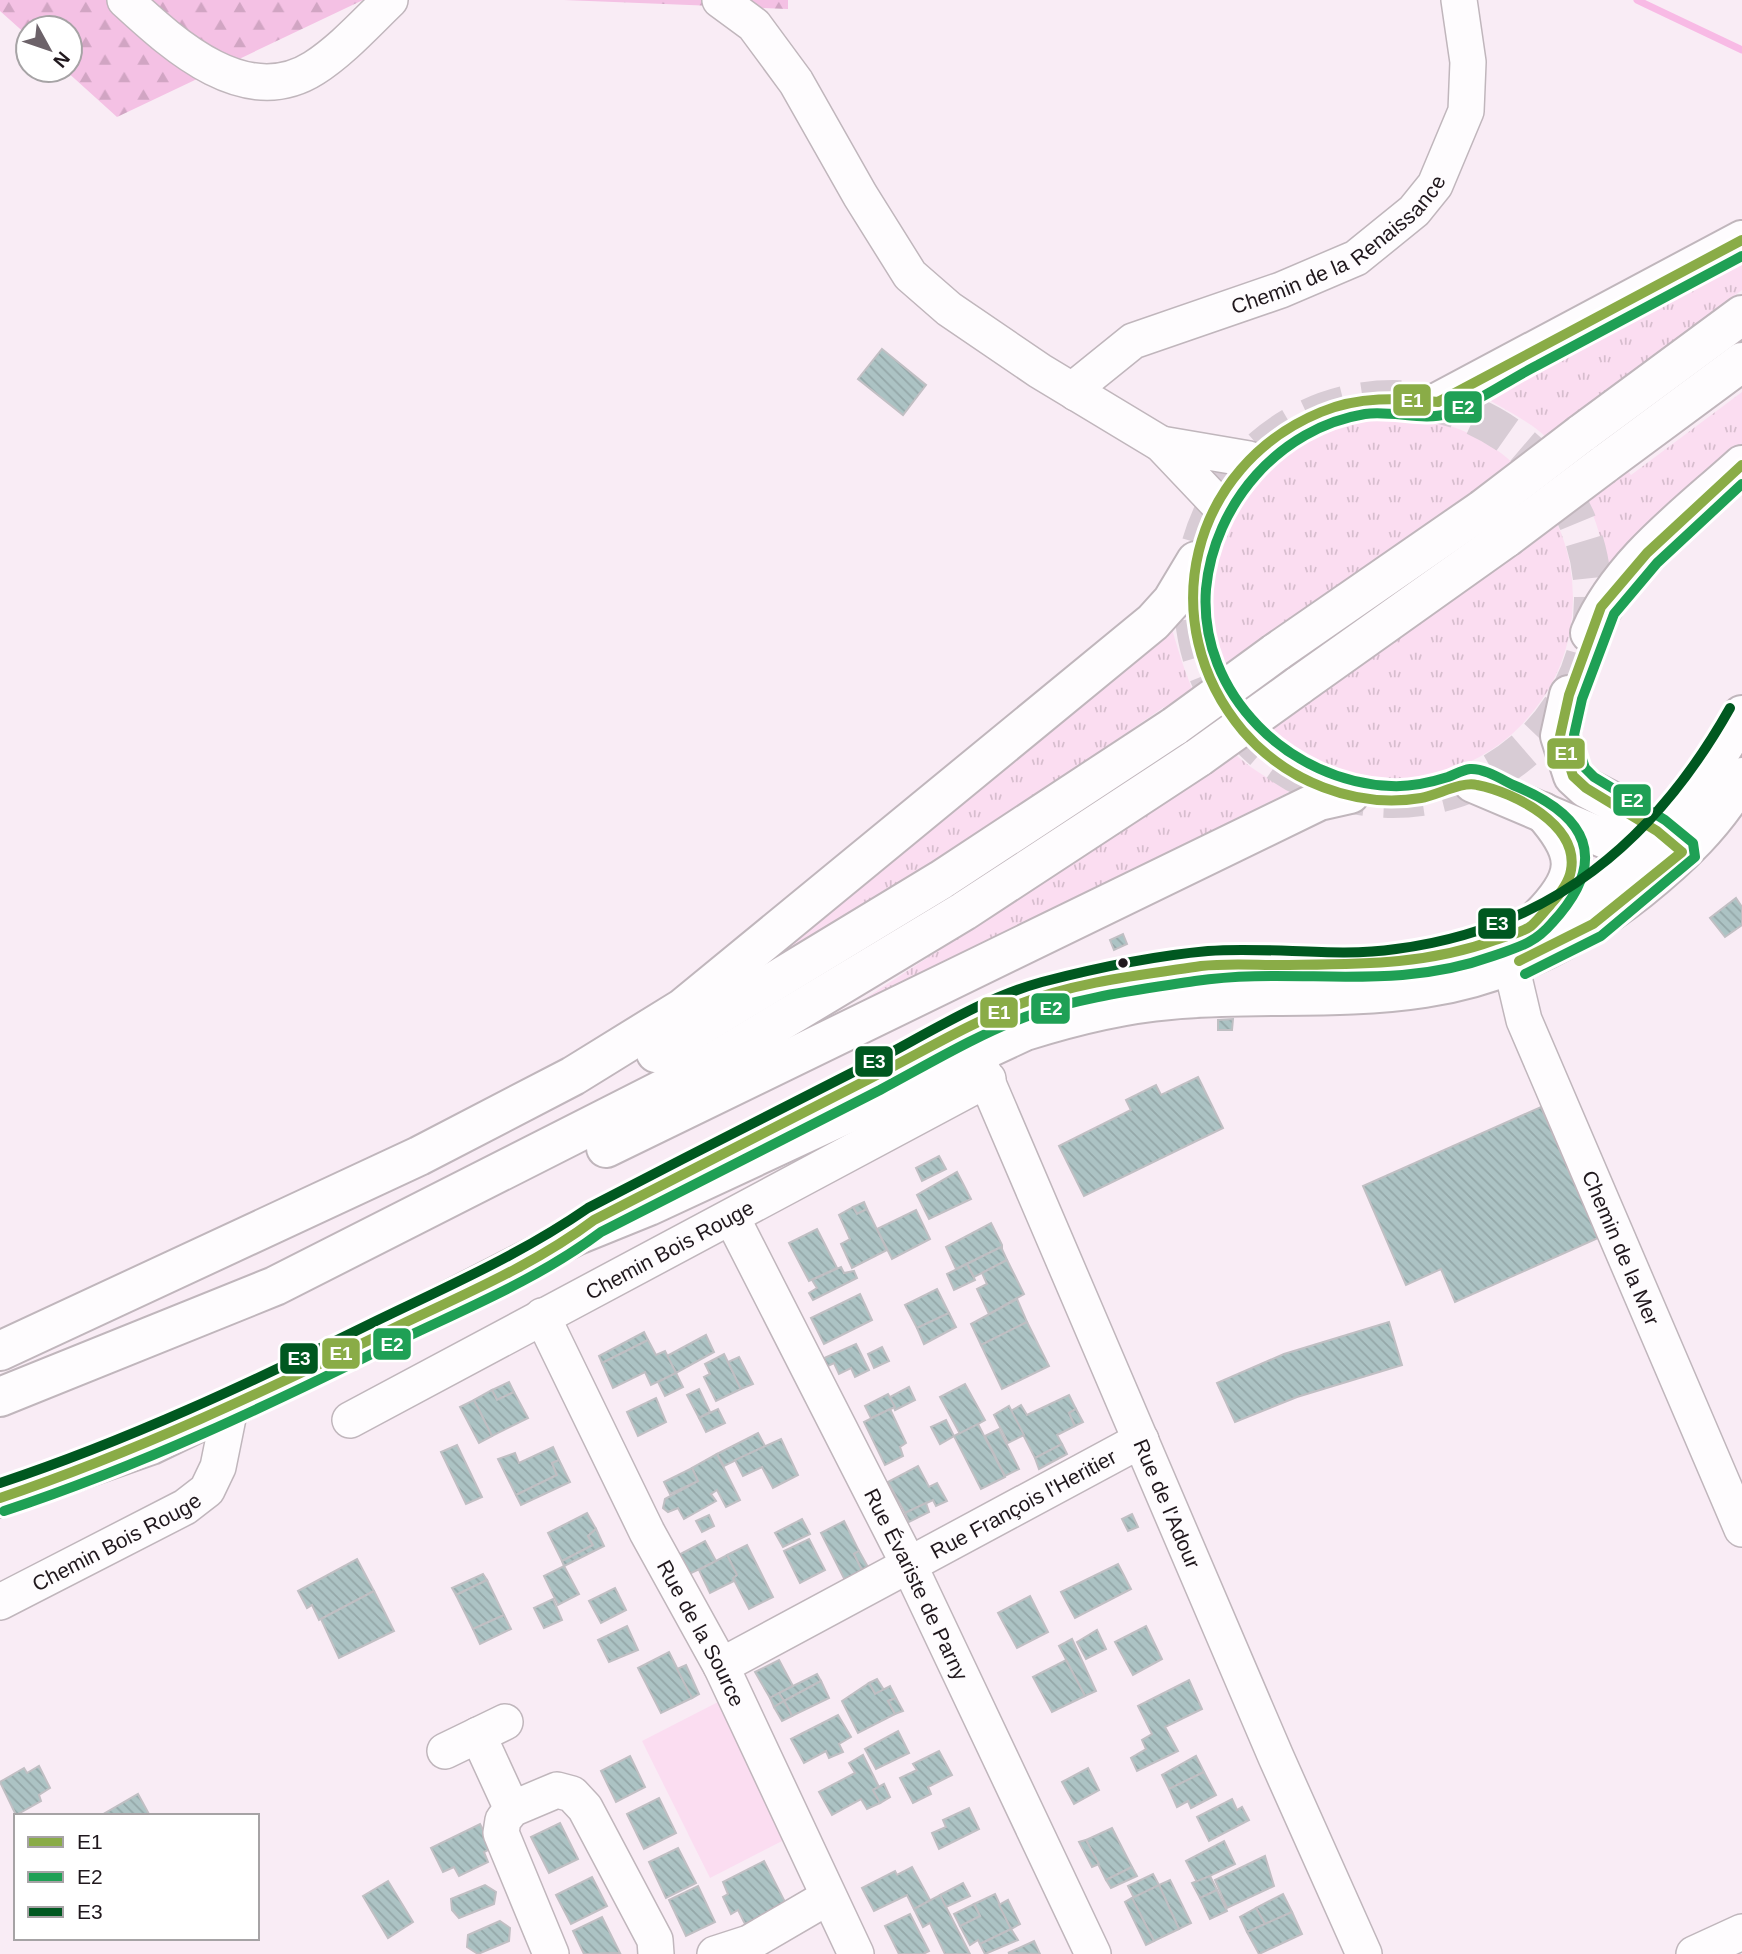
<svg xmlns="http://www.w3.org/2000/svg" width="1742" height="1954" font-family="Arial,sans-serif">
  <defs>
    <pattern id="grass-tufts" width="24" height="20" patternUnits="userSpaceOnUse" patternTransform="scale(1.75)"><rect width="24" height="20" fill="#fbddf1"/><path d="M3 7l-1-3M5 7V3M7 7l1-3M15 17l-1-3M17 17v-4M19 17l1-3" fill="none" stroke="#d7bdce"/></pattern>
    <pattern id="forest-firs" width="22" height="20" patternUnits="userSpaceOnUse" patternTransform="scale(1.75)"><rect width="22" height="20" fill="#f4c1e4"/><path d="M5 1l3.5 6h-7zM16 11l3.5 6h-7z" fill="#d1a5c3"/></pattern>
    <pattern id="building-back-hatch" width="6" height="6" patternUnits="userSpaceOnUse" patternTransform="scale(1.75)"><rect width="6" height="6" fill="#acc3c4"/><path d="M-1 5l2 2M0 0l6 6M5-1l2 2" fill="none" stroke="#94a7a8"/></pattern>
  </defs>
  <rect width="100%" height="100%" fill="#f9ecf5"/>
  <g fill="url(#grass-tufts)">
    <path d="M1742,255V290L1581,409L1631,475L1742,392V448L1610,572C1596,518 1579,459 1531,425C1516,415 1499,406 1484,397Z"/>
    <circle cx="1391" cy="598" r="182"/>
    <path d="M1170,622C1184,671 1198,718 1236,755C1251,769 1272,780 1289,792L826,1024L1211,773L1164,707L945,858L738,979Z"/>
  </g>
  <g fill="url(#forest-firs)">
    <path d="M0,0H363L117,117L65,70H70V28H28V36L0,11Z"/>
    <path d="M564,0H788V9Z"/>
  </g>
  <path fill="#fbddf1" d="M718,1702L786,1839L710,1878L642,1741Z"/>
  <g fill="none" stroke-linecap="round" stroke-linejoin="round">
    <path stroke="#f8bae5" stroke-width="7" d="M1637,0L1742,50"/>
  </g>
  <g fill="url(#building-back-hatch)" stroke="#c0bfc3" stroke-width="2">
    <path d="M882,349L926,385L903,415L858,379Z"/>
    <path d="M1736,898L1742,907V925L1725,937L1710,918Z"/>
    <path d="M1123,934L1127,944L1114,950L1110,940Z"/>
    <path d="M1233,1019L1232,1030H1218V1020Z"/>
    <path d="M1198,1077L1223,1128L1084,1196L1059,1146L1131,1110L1126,1100L1156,1085L1161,1095Z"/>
    <path d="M1541,1107L1598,1238L1455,1302L1441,1269L1406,1285L1363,1186Z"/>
    <path d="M939,1156L946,1169L922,1181L916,1168Z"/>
    <path d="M957,1172L971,1199L929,1219L917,1195Z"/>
    <path d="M864,1202L867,1209L857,1214L853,1207Z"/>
    <path d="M853,1207L857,1214L867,1209L887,1250L852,1268L841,1244L850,1239L839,1215Z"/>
    <path d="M916,1210L930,1239L892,1259L877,1229Z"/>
    <path d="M991,1223L1002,1245V1251L1001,1247L956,1269L946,1247Z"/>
    <path d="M817,1229L837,1268L809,1281L789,1243Z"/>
    <path d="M1001,1247L1007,1260L974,1277L967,1264Z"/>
    <path d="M1007,1260L1024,1294L989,1314L977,1289L987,1284L982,1273Z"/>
    <path d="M967,1264L975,1280L954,1290L947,1274Z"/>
    <path d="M841,1267L844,1273L854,1271L857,1278L813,1300L809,1293L817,1288L812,1280Z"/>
    <path d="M937,1289L949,1313L917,1328L905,1305Z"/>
    <path d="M860,1294L872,1320L824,1344L811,1318Z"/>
    <path d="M1017,1299L1027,1322L981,1345L971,1324Z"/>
    <path d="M949,1313L956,1327L924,1344L917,1328Z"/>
    <path d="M1027,1322L1049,1366L1002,1389L981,1345Z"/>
    <path d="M1389,1322L1402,1365L1297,1397L1235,1422L1217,1383L1284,1354Z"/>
    <path d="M644,1332L648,1340L602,1363L599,1356Z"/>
    <path d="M706,1335L714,1352L676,1373L667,1356Z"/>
    <path d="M648,1340L656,1355L665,1351L676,1373L651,1385L645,1372L613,1388L602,1363Z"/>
    <path d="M856,1344L869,1370L855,1377L851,1368L839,1374L834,1363L826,1367L822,1359Z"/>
    <path d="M882,1347L889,1361L874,1368L868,1354Z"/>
    <path d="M724,1354L741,1389L716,1401L704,1377L710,1374L705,1364Z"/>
    <path d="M739,1357L753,1384L741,1389L728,1362Z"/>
    <path d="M676,1373L683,1387L665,1396L658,1382Z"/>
    <path d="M509,1382L514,1392L497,1400L492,1390Z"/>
    <path d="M965,1384L985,1420L960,1434L940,1397Z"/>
    <path d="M909,1387L915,1400L895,1410L890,1397Z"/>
    <path d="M699,1389L710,1412L699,1418L687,1395Z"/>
    <path d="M492,1390L497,1400L514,1392L528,1418L492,1436L474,1400Z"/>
    <path d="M888,1394L895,1407L871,1418L865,1406Z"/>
    <path d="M1069,1395L1076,1409L1069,1413L1075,1426L1057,1435L1062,1444L1035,1458L1011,1411L1021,1405L1027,1415Z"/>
    <path d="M656,1398L666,1422L638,1436L627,1412Z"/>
    <path d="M474,1400L492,1436L479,1443L460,1407Z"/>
    <path d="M1009,1406L1024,1435L1008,1443L994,1415Z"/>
    <path d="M718,1409L725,1423L706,1432L699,1418Z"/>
    <path d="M890,1409L906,1443L900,1447L903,1456L885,1465L864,1422Z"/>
    <path d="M1076,1409L1083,1422L1075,1426L1069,1413Z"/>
    <path d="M946,1420L954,1436L940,1444L931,1427Z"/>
    <path d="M978,1424L1005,1477L981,1489L954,1436Z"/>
    <path d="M999,1429L1019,1469L1005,1476L985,1436Z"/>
    <path d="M758,1433L765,1446L724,1466L717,1454Z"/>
    <path d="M781,1439L798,1475L773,1488L762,1467L743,1476L735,1460Z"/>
    <path d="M1062,1444L1067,1454L1039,1469L1035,1458Z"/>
    <path d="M457,1445L482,1497L466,1504L441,1452Z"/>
    <path d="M553,1447L559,1460L552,1463L557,1475L516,1495L498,1459L515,1453L519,1463Z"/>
    <path d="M717,1454L740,1500L726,1507L717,1490L711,1494L716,1501L684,1519L678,1508L668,1512L663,1508L665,1499L698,1481L692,1468Z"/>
    <path d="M559,1460L570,1482L521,1505L516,1495L557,1475L552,1463Z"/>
    <path d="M918,1466L929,1487L937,1483L947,1501L936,1506L933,1500L905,1513L888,1482Z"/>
    <path d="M692,1468L698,1481L670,1494L664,1482Z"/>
    <path d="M926,1503L929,1512L909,1522L905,1513Z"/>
    <path d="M587,1513L596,1529L588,1536L593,1545L562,1561L548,1533Z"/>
    <path d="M1132,1514L1138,1527L1128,1531L1122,1519Z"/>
    <path d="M709,1515L714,1526L702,1532L696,1521Z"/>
    <path d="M802,1519L810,1534L783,1547L775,1533Z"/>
    <path d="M844,1521L859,1551L854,1554L862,1570L868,1567L873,1578L851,1592L821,1533Z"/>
    <path d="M596,1529L604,1546L564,1566L562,1561L593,1545L588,1536Z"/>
    <path d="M809,1539L825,1570L800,1583L784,1551Z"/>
    <path d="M705,1541L716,1561L681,1578L671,1559Z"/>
    <path d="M747,1545L773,1597L749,1609L733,1578L737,1575L727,1555Z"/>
    <path d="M859,1551L868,1567L862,1570L854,1554Z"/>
    <path d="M727,1555L737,1575L733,1578L734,1581L710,1593L699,1570Z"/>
    <path d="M357,1559L374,1591L319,1620L312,1605L307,1608L298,1591Z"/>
    <path d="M1118,1564L1131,1589L1075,1618L1061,1592Z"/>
    <path d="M564,1566L579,1594L558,1605L544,1576Z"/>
    <path d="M483,1574L487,1580L456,1595L452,1588Z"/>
    <path d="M487,1580L504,1615L473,1629L456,1595Z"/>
    <path d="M615,1588L626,1610L601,1623L589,1601Z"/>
    <path d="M374,1591L394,1631L339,1658L321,1619Z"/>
    <path d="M1030,1596L1048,1632L1017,1648L998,1613Z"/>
    <path d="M553,1599L562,1620L544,1628L534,1608Z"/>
    <path d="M504,1615L511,1629L480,1644L473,1629Z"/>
    <path d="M627,1626L638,1650L609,1662L598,1640Z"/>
    <path d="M1146,1626L1162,1659L1133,1675L1115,1642Z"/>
    <path d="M1097,1630L1106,1649L1086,1659L1077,1642Z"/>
    <path d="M1072,1639L1096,1691L1085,1696L1059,1646Z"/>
    <path d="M669,1652L692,1698L661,1713L638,1668Z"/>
    <path d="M779,1660L793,1686L770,1698L755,1672Z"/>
    <path d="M1066,1660L1085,1696L1052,1712L1033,1677Z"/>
    <path d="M686,1665L699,1694L692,1698L677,1669Z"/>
    <path d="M817,1674L821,1681L784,1701L779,1693Z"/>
    <path d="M877,1679L884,1690L875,1694L869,1683Z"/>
    <path d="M1189,1680L1202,1709L1165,1727L1178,1751L1137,1771L1131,1758L1146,1749L1142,1740L1152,1734L1138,1706Z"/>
    <path d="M821,1681L829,1698L792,1716L784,1701Z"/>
    <path d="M869,1683L875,1694L890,1686L896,1698L888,1701L895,1714L858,1733L842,1701Z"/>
    <path d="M779,1693L784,1701L774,1707L770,1698Z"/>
    <path d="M896,1698L903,1711L895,1714L888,1701Z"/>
    <path d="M784,1701L792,1716L782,1721L774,1707Z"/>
    <path d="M838,1715L851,1737L839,1744L843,1752L829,1758L826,1751L804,1763L791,1739Z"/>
    <path d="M898,1731L909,1753L876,1769L865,1749Z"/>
    <path d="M939,1751L952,1775L928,1787L931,1794L913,1803L900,1778L917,1770L913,1764Z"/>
    <path d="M863,1755L879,1787L873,1790L880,1803L867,1809L861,1799L832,1815L819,1792L855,1773L849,1763Z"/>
    <path d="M630,1756L645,1787L616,1802L601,1771Z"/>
    <path d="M1196,1756L1204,1772L1169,1789L1162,1775Z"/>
    <path d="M39,1766L50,1788L39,1795L41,1801L16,1815L0,1782L24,1768L27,1773Z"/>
    <path d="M1088,1768L1099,1790L1074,1804L1062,1782Z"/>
    <path d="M1204,1772L1216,1795L1191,1808L1188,1801L1177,1807L1169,1789Z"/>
    <path d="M884,1784L890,1797L880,1803L873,1790Z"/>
    <path d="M138,1794L150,1816H100Z"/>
    <path d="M659,1798L676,1833L644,1849L627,1814Z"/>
    <path d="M1232,1799L1237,1810L1242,1807L1249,1820L1209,1841L1197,1817Z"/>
    <path d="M969,1808L979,1829L939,1849L932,1833L946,1827L943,1820Z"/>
    <path d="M560,1823L578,1859L549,1873L531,1837Z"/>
    <path d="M480,1824L492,1848L484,1852L488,1862L459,1876L454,1867L443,1872L431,1848Z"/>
    <path d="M1112,1828L1132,1867L1106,1880L1086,1840Z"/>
    <path d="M1086,1840L1099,1864L1092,1867L1079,1842Z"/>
    <path d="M1224,1841L1235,1864L1197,1882L1186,1861Z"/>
    <path d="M678,1848L696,1883L666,1898L649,1862Z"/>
    <path d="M1265,1856L1274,1886L1227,1908L1215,1880Z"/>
    <path d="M764,1861L786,1904L745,1924L738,1910L731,1914L723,1897L728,1894L723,1882Z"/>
    <path d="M912,1867L930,1900L914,1909L907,1895L874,1911L862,1888L895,1871L897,1875Z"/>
    <path d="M1132,1867L1137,1876L1111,1888L1106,1880Z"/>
    <path d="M1153,1874L1159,1885L1134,1898L1128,1886Z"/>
    <path d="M1210,1876L1217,1890L1200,1898L1192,1883Z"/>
    <path d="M592,1877L607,1906L571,1924L556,1895Z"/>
    <path d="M1170,1880L1191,1923L1179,1929L1159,1885Z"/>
    <path d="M388,1881L413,1922L388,1938L363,1896Z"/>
    <path d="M963,1883L970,1896L946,1907L940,1895Z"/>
    <path d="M485,1885L496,1892L494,1904L459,1918L452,1910L451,1899Z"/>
    <path d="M1159,1885L1179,1929L1154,1941L1132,1898Z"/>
    <path d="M698,1886L715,1922L686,1936L669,1900Z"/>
    <path d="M1217,1890L1227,1911L1210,1919L1200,1898Z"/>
    <path d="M995,1894L1011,1929L980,1944L978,1940L970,1945L960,1926L980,1916L974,1904Z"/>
    <path d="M1283,1894L1292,1912L1265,1924L1256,1908Z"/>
    <path d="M940,1895L946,1907L970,1954H945L930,1923L923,1927L914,1909Z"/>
    <path d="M1132,1898L1154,1941L1146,1945L1125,1902Z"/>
    <path d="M1008,1900L1020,1924L1011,1929L999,1905Z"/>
    <path d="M974,1904L980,1916L960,1926L954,1914Z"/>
    <path d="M1256,1908L1265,1924L1247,1932L1240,1917Z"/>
    <path d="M1292,1912L1302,1934L1259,1954L1247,1932Z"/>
    <path d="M910,1914L929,1951L923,1954H899L885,1926Z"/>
    <path d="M602,1917L620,1953L584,1954L573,1931Z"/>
    <path d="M500,1921L510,1928L509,1941L478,1954L467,1947L468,1935Z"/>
    <path d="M1011,1929L1018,1940L985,1954L980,1944Z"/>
    <path d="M1034,1941L1040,1954L1008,1953Z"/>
  </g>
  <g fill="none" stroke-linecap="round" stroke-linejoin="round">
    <circle stroke="#d8ccd5" stroke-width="38" stroke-dasharray="38 19" stroke-linecap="butt" cx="1393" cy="599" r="200"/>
    <defs>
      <g id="minor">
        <path d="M125,0C172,43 245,112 314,68C342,50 366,23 390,0"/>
        <path d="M720,0L754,25L796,82L860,195L910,275L949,309L1040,371L1161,444L1217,503"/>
        <path id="s1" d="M1076,393L1081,383L1133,341L1281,290L1356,258L1414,211L1435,185L1466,111L1468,62L1459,0"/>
        <path d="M1161,444L1249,459"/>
        <path id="s2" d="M1511,965L1524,1020L1742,1529"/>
        <path id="s3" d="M975,1053L1276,1757L1364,1954"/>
        <path id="s4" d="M732,1218L909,1565L1093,1954"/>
        <path id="s5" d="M542,1316L647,1532L721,1666L856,1954"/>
        <path id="s6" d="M350,1420L988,1079"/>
        <path id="s7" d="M0,1602L185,1507L207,1490L218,1467L230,1408"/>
        <path id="s8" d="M721,1666L1141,1440"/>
        <path d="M478,1735L512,1809"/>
        <path d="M445,1751L505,1722"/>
        <path d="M551,1954L501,1833L503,1820L512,1809L557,1790L572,1794L585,1808L655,1940L656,1954"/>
        <path d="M715,1954L749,1943L828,1897"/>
        <path d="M1694,1954L1742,1932"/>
      </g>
      <g id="major">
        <path d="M1569,695L1560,736L1573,776L1586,788L1615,803L1677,848"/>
        <path d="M1473,783L1629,849L1659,866"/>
        <path d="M1540,917C1581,875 1580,854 1543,812"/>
        <path d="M967,1030C1033,998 1092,982 1164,973C1180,971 1195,966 1211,965C1272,962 1335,971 1396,964C1556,944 1665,854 1742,715"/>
        <path d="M0,1498L151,1445L425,1313L575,1236L649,1206L1025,1031C1073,1016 1120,1004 1170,1000C1254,992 1340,1001 1424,988C1504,976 1577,939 1639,890C1679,858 1717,822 1742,777"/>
      </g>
      <g id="highway">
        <path d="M1438,402L1742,240"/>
        <path d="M1581,434L1742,315"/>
        <path d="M1603,465L1742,362"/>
        <path d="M1590,633C1620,563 1687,515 1742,465"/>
        <path d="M1275,653L1483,509"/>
        <path d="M1298,686L1506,538"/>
        <path d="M656,1053L941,880L1175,726"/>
        <path d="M606,1148L1319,801L1350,794"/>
        <path d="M0,1351L419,1156L573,1076L683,1008L1153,622L1172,601L1196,561"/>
        <path d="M0,1397L275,1286L693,1074L964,911L1199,757"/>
      </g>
    </defs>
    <use href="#minor" stroke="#c0b6bc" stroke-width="38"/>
    <use href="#major" stroke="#c0b6bc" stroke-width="42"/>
    <use href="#highway" stroke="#c0b6bc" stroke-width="42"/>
    <use href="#minor" stroke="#fefcfe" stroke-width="35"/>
    <use href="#major" stroke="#fefcfe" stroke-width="38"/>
    <use href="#highway" stroke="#fefcfe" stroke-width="38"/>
    <defs>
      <g id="highway-bridge">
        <path d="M1483,509L1581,434"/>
        <path d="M1506,538L1603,465"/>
        <path d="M1175,726L1275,653"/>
        <path d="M1199,757L1298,686"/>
      </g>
    </defs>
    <use href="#highway-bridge" stroke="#c0b6bc" stroke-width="42" stroke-linecap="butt"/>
    <use href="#highway-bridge" stroke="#fefcfe" stroke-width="38"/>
    <defs>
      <g id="bus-1">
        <path d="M1519,961L1593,924L1682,852L1657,831L1586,788L1573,776L1560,736L1569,695L1601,607L1647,553L1742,465"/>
        <path d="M0,1498C136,1452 265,1391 394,1328C462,1295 533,1266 594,1220C685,1173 776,1127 867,1080C917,1055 966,1025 1017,1005C1075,982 1140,975 1201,966C1227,963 1254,965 1280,965C1354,964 1424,966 1495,940C1506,936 1522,933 1531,926C1538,920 1545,911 1551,904C1560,894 1569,883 1571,870C1579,825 1514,792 1477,785C1462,781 1438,795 1421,798C1355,809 1286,781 1243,731C1152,623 1190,466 1321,412C1359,396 1398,398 1438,402L1742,240"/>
      </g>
      <g id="bus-2">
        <path d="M1525,974L1601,936L1695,857L1693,843L1665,820L1594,777L1585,768L1574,735L1582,699L1614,614L1657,563L1742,484"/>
        <path d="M4,1511C141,1466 271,1404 400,1340C469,1307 540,1278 601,1232C694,1184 787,1137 880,1090C927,1065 975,1036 1025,1017C1079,997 1138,990 1195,981C1297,966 1391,993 1493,956C1518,947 1534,944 1552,923C1611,859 1587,815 1513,785C1501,779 1484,768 1470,769C1462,770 1456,774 1448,777C1429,783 1411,787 1391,786C1291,782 1198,695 1206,589C1214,504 1279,428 1365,414C1390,410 1425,421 1446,414C1477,403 1508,380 1538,365C1606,328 1674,292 1742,256"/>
      </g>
      <path id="bus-3" d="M0,1483C129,1440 250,1383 372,1323C446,1287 520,1255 588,1208C684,1158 781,1109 877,1060C930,1032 984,998 1042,982C1096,968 1152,956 1208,951C1270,946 1335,958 1396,949C1551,929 1655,841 1730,708"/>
    </defs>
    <use href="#bus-1" stroke="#fff" stroke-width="16"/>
    <use href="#bus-2" stroke="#fff" stroke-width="16"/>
    <use href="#bus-3" stroke="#fff" stroke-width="16"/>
    <use href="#bus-1" stroke="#8aac47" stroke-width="10"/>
    <use href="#bus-2" stroke="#1fa055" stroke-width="10"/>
    <use href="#bus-3" stroke="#005820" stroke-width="10"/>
  </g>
  <circle fill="#20181d" stroke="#fff" stroke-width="2.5" cx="1123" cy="963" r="6"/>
  <g text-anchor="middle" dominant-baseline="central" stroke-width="5" stroke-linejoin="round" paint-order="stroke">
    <g font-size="21" fill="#20181d" stroke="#fff">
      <text stroke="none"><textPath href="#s1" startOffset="308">Chemin de la Renaissance</textPath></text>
      <text stroke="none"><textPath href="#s2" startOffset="304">Chemin de la Mer</textPath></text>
      <text stroke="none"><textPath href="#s6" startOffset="362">Chemin Bois Rouge</textPath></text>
      <text stroke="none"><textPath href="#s8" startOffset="343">Rue François l'Heritier</textPath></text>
      <text stroke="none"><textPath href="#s3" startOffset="490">Rue de l'Adour</textPath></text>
      <text stroke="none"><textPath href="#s7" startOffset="131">Chemin Bois Rouge</textPath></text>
      <text stroke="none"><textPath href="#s4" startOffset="410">Rue Évariste de Parny</textPath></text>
      <text stroke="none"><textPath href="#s5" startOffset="355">Rue de la Source</textPath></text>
    </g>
  </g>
  <g stroke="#fff" stroke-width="2.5">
    <rect x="1392" y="383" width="40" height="34" rx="7" fill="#8aac47"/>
    <rect x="1443" y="390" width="40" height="34" rx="7" fill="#1fa055"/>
    <rect x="1546" y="737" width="40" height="33" rx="7" fill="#8aac47"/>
    <rect x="1612" y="783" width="40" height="34" rx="7" fill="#1fa055"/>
    <rect x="1477" y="907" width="40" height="33" rx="7" fill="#005820"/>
    <rect x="1030" y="992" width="41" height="33" rx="7" fill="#1fa055"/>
    <rect x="979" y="996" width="40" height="33" rx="7" fill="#8aac47"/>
    <rect x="854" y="1045" width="40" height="33" rx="7" fill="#005820"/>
    <rect x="372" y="1327" width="40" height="34" rx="7" fill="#1fa055"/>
    <rect x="321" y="1337" width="40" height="33" rx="7" fill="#8aac47"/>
    <rect x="279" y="1342" width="40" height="33" rx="7" fill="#005820"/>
  </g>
  <g font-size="19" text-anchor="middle" font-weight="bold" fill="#fff">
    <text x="1412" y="407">E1</text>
    <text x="1463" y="414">E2</text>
    <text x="1566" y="760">E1</text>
    <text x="1632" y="807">E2</text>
    <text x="1497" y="930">E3</text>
    <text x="1051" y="1015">E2</text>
    <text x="999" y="1019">E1</text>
    <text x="874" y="1068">E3</text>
    <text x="392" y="1351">E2</text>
    <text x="341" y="1360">E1</text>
    <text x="299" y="1365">E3</text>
  </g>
  <rect x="14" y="1814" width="245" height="126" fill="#ffffff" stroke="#a6a3a5" stroke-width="2"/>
  <rect x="28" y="1837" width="35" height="10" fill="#8aac47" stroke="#a6a3a5" stroke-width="2"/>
  <text x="77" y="1849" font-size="21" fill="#20181d">E1</text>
  <rect x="28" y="1872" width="35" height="10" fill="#1fa055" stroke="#a6a3a5" stroke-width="2"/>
  <text x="77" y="1884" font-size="21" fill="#20181d">E2</text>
  <rect x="28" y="1907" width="35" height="10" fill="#005820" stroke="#a6a3a5" stroke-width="2"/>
  <text x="77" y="1919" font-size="21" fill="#20181d">E3</text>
  <g transform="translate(49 49) rotate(130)"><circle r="33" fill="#ffffff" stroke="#a6a3a5" stroke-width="2"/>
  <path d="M0-5L12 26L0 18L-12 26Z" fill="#6c6269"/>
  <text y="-10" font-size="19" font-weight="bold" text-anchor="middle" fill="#20181d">N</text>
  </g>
</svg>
